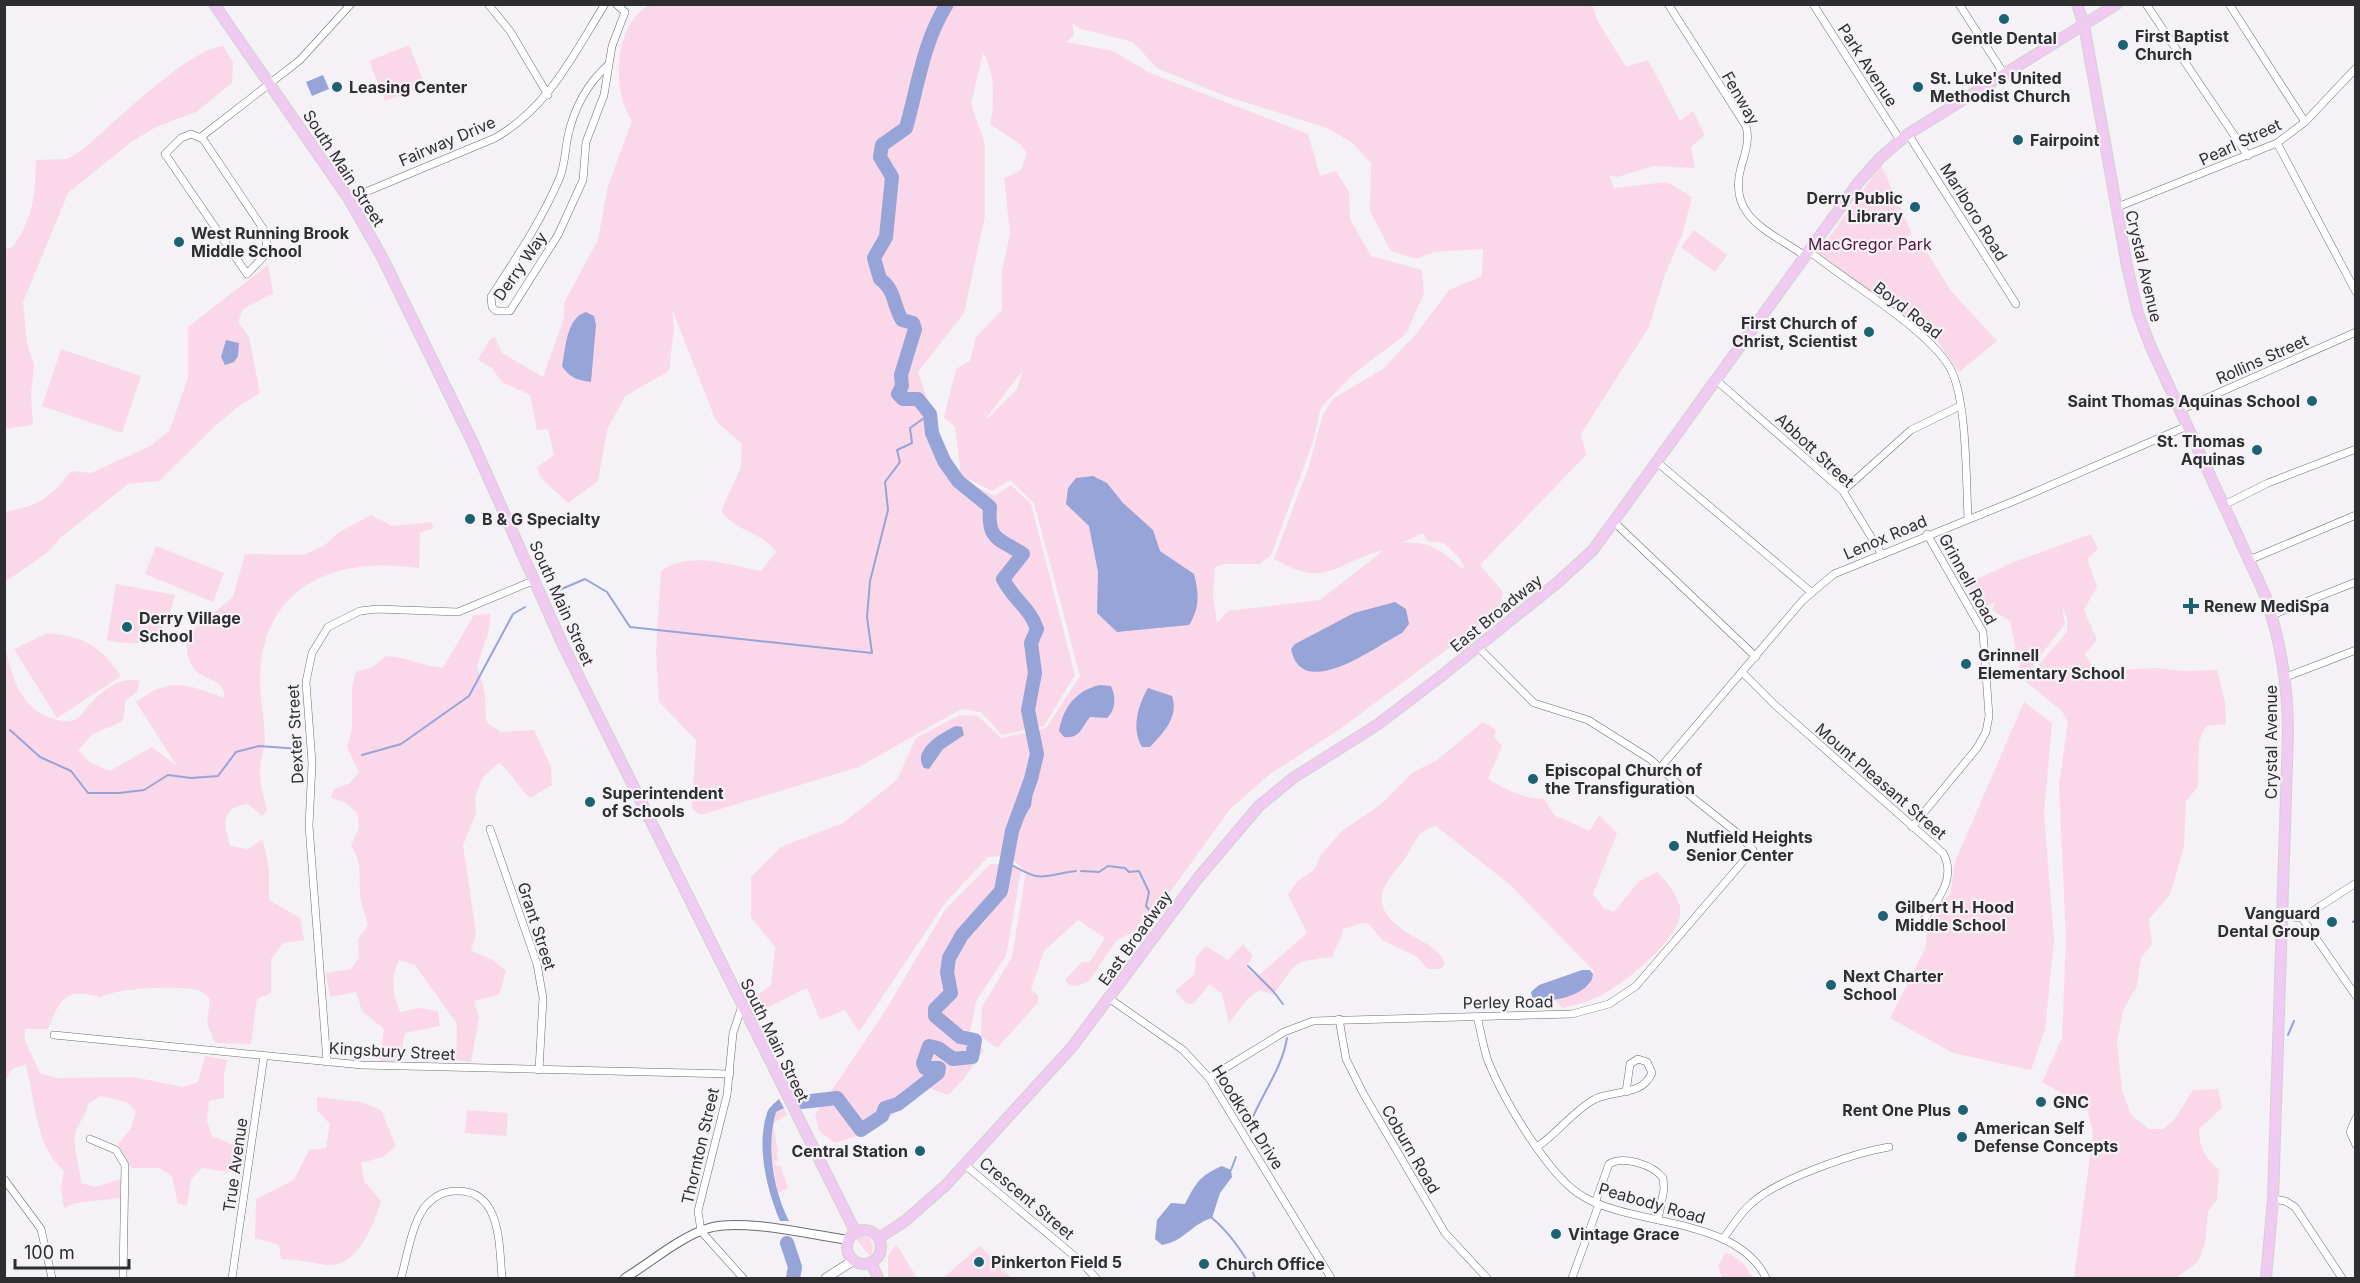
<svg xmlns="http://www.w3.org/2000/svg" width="2360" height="1283" font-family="Inter,sans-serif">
  <rect width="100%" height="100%" fill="#f4f2f6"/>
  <g fill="#fad7e9" fill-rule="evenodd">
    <path d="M650,5H1592L1597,20L1626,67L1648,60L1680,121L1693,111L1705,135L1691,147L1695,168L1654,166L1617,177L1609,175L1614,188L1667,182L1692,197L1682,235L1664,277L1649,327L1581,434L1586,455L1480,565L1503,592L1499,617L1489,608L1493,615L1340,729L1270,774L1230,809L1147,924L1116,941L1089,981L1078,986L1070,985L1065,980L1082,962H1090L1105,938L1078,920L1044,951L1031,989L1038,996V1003L997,1048L981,1036L982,1007L1012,957L1026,872L1009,856L988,857L945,903L859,1032L845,1010L820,1020L807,988L763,1010L755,997L771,985L775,947L751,917V877L781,847L843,823L897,780L916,738L960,715L978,716L1001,738L1046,728L1080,676L1034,503L1010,480L992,491L961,475L955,427L944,417L956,369L970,361L976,337L1002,310V272L1010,233L1004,178L1021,170L1027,153L1020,144L990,124C995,100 995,73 983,52L971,104L985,144V216L964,313L918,372L944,450L960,478L994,496L1011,485L1031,504L1075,675L1044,726L1002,735L981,712L961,709L859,767L701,815L692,809L696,740L659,702L656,652L661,571C690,550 729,565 761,571L776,552C761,531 738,533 721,511L741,467L742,444L716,421L672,309L674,328L669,371L625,396L607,430L598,481L568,503L541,478L537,467L554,455L548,429L537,430L530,395L502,382L492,368L478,360L489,340L495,337L502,353L543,377L564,318V303L598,240L608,186L632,121C611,91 614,22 650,5ZM1072,23L1081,29L1133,42L1157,68L1225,96L1327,128L1351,142L1371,163L1370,211L1391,251L1416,259L1434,252L1483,249L1482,276L1449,290L1417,333L1383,369L1334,398L1323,414L1309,466L1274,559C1326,590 1336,562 1384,550L1320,600L1228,611L1217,623L1213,596L1215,567L1224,564H1260L1271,555L1313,442L1321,407L1356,372L1406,334L1424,293L1422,270L1371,256L1350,219L1349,192L1336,171L1320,176L1308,134L1150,73L1113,51L1066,42L1074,35ZM1023,370L1017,389L987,419V417ZM1423,533L1427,541L1444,543L1460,559L1465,570C1441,552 1432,540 1401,543Z"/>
    <path d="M409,45L425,85L385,101L369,61Z"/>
    <path d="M223,46L233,62L232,83L196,112L156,127L131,142L68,193L23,302L27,343L34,365L31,394L33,425L5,429V249L13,247C34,216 35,196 36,160L67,159L81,151C111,126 188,49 223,46Z"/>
    <path d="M1881,165L1912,234L1907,237L1910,243L1919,240L1951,291L1997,341L1959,372L1937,341L1922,328L1818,253Z"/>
    <path d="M1694,230L1727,255L1715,272L1681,247Z"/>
    <path d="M268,265L273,293L243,309L238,322L249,337L260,393L240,405L215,426L159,481L128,484L60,538L48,552L5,582V512C38,506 51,498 71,471L91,473L150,446L169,431L188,378V327Z"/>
    <path d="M61,349L141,376L122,433L42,406Z"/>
    <path d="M371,515L392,526L432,522L433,528L420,533L419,568C336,556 263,584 260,678C260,698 264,718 265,738C265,748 260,759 260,769C259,782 264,797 267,810L262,816L248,804C221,807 223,824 230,846L248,849L263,839L269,870V900L300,918L304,940L283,943L271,959V993L257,999L251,1044L215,1043L207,1023L210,998C206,995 202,991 198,990C176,986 120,987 101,997C65,988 61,997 48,1029H25V1041L40,1073L56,1078L133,1077L183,1087L198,1082L205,1056L228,1060L224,1073V1098L209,1101L207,1121L212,1136L241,1148L235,1173L202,1168L191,1179L187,1205L178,1204L172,1176L159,1168H131L118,1144L130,1130L136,1112L127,1102L101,1096L88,1104C85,1117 81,1119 76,1130C71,1140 80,1170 81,1183L95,1187L121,1179L120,1198L75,1203L64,1208L61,1189L64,1171C35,1146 35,1099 26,1064L12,1069L5,1082V647C12,676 21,711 54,719C60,721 70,723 76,719C81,717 85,709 89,705C101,692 121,675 140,681L137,692L126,700L123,721L93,734L78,750L91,763L110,771L152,747L177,766L136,702C170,676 187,684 224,698C227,680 203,680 194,669C186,659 186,647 187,635L233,597L245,554L304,555L325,545L338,533Z"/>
    <path d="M2091,534L2098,549L2087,559L2097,586L2084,610L2097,640L2085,654L2095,671L2156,668L2183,671L2217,670L2225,702L2226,724L2206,726L2199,741L2198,787L2186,801L2184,847L2170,895L2149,919L2152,944L2141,958L2137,986L2123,1011L2117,1043L2122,1090L2131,1115L2149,1129H2163L2175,1119L2193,1090L2218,1089L2222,1108L2199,1129C2199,1147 2205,1158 2219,1170L2217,1200L2208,1211L2205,1244L2198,1262L2176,1278H2074L2093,1133L2087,1108L2042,1082L2062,1038L2066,939L2059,784L2068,722L2062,711L2025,681L2067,632V618L2062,606L2065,624L2022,679L2010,621L1992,610L1995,602L1984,610L1967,584L2011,563Z"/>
    <path d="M156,546L224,573L213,602L145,574Z"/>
    <path d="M116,584L175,595C163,637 153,650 107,640Z"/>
    <path d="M491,614L488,634L477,666L485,693L486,722L501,732L534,730L551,767L552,785L530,798C518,787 512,773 499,763L483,777L475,796L476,814L463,845L476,934L471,951L493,960L506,971L499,995L474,1001L479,1017L471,1062L456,1060L457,1024L415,965L399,960C390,976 393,995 400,1012L418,1008L438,1011L440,1026L405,1033L400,1061H380L384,1029L362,1011L356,992L330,997L326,973L351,969L359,958L358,939L368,926C366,915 360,903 360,892C359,874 362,861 351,846L359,828L357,813L346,803L331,797L334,789L350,783L359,772L347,747L352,729V688L356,672L373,667L386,656C406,657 423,666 443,668L474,615Z"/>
    <path d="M47,633C84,636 100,646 121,676L57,718L14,649Z"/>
    <path d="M2024,702L2052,723L2044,814L2054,940L2045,1030L2031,1070L1953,1053L1890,1018L1925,949L1928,925L1950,894L1955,862Z"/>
    <path d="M1483,722L1496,730L1494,737L1502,746L1488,779C1506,790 1522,798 1544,799L1554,815L1590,831L1599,815L1617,833L1593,894L1604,908L1614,912L1639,881L1657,872C1666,881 1677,894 1680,907C1686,936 1621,986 1598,997C1587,1002 1574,1005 1563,1008L1553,998L1571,995L1589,986L1594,971L1509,884L1436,826C1415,830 1415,846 1403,861C1391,877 1373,894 1386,913C1403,939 1434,939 1445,963L1441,969H1428L1416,956L1382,940L1369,924L1362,923L1343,929C1342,940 1335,946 1333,957C1289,962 1299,961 1273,995L1260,990L1248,998L1229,1023L1222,994L1210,984L1193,1004H1187L1175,991L1195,974L1196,957L1206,946L1228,960L1243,944L1253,956L1246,968L1257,977L1307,933L1288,894L1298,881L1314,870L1320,856L1342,831L1380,805L1412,773L1437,760Z"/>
    <path d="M990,864H1007L1021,871L1006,956L976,1001L969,1037L984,1050L963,1080L948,1095L926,1087L874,1130L835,1143L819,1131L815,1115L882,1016L945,910Z"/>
    <path d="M317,1097L361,1102L381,1110L396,1146L383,1157L361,1163L364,1181L381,1201C374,1224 358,1267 328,1265C312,1263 297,1259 281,1259L279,1245L255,1238L256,1199L294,1180L309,1150L326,1148L330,1124L317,1110Z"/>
    <path d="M784,1108L787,1115L773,1123L778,1152L776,1153L779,1160L774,1162L777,1167L780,1165L788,1188L778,1193C773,1166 768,1138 776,1112Z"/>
    <path d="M467,1110L508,1113L506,1136L465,1133Z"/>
    <path d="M863,1236L869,1238L873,1245L871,1257L855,1238Z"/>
    <path d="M896,1244L917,1278H888V1256Z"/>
    <path d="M980,1246L1012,1278H943Z"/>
    <path d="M1726,1252L1744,1264L1753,1278H1722L1718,1266Z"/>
  </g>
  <g fill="#96a4d7">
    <path d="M323,75L329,89L312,96L306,82Z"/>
    <path d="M586,312L594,316L596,325L591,382C577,380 570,378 562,366C566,348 566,318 586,312Z"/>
    <path d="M226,340L239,343L238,356L234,362L225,365L221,357Z"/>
    <path d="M1093,476L1107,483L1123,503L1153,530L1160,551L1194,574C1199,594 1200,607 1189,625L1117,632L1097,613L1098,572L1089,526L1066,504L1068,488L1076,478Z"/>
    <path d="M1395,602L1406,609L1409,624L1402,633C1376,646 1302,703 1291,649L1295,644L1354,613Z"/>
    <path d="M1100,685L1111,686C1116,697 1116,710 1107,718L1090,717C1081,728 1080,739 1064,737L1059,731C1063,708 1076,690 1100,685Z"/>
    <path d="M1148,688L1172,696C1179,717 1164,732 1150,747H1142C1131,729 1138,705 1148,688Z"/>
    <path d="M956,726L962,727L964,735L943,749L929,769L924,768C911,750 942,732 956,726Z"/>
    <path d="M1032,758L1037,761L1031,806L1014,834L1010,861L1003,860L1006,835L1023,805L1025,778Z"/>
    <path d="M1582,970H1590L1593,974C1592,995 1546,1006 1532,997L1531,992L1539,985Z"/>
    <path d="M779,1099L784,1108L776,1112C766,1145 773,1190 789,1221H780C767,1190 756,1147 767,1113C768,1108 775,1103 779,1099Z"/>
    <path d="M1222,1166L1231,1170L1232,1177L1220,1193L1212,1218C1191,1224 1185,1241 1162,1245L1155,1239L1157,1220L1171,1203L1185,1204C1196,1183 1199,1176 1222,1166Z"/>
  </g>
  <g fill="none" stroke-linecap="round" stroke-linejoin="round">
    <g stroke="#96a4d7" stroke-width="2">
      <path d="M557,591L585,579L607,592L630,627L872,653L867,617L870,581L888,510L885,482L900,462L897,450L912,443L910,428L930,414"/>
      <path d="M10,730L40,757L71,771L88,793H119L144,790L168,775L191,778L218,776L236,752L259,746L300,749"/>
      <path d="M362,755L401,744L469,696L513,614L525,607"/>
      <path d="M1008,863C1045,884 1038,876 1076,871"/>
      <path d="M1081,871L1099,872L1108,866L1125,868L1129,872L1139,871L1149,892L1146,906L1151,912"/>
      <path d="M2353,922L2356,919"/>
      <path d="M1248,966L1273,991L1283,1004"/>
      <path d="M2288,1035L2294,1021"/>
      <path d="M1250,1124C1261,1095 1282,1069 1287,1038"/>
      <path d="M1231,1170L1236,1157"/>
      <path d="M1212,1218C1228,1231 1249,1259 1255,1278"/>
    </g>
    <g stroke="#96a4d7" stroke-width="14">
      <path d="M802,1102L837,1098L861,1130L882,1116L885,1108L898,1104L938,1073L939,1068H925L923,1063L929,1046L938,1048L953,1059L972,1057L975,1040L960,1037L935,1016V1009L951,993L947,972L949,958L962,935L1001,891L1012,831L1031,779L1037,754L1028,710L1035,673L1031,643L1037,629C1030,608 1013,599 1003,579L1023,554C999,538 987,541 990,507L958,481L944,461L932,433L930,414L918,399H903L898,394L902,386L901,375L915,329L913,323L902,320C893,305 895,289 880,279L874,258L886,237L892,177L880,157L882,145L906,128C918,86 923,42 947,4"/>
      <path d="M787,1243L795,1267L793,1278"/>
    </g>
    <defs>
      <g id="minor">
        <path d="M488,4L510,31L548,95"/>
        <path d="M1668,4L1746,126C1750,140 1745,154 1741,167C1727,218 1770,231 1805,256"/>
        <path d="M1813,4L1900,140"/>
        <path d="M1959,4L2004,74"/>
        <path d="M2146,4L2248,156"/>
        <path d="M2229,4L2305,122"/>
        <path d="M608,65C587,84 574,108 568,136C565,150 565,164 560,177C542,220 516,258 491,297L492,307L496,311H510L558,235L583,180L586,142L604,95L612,46L625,12L616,4"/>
        <path d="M191,134L203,139L264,230L267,238L265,255L247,274L165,154L181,138Z"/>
        <path d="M1908,134L2016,304"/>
        <path d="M201,137L300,60L351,4"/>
        <path d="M2277,143L2356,292"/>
        <path d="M349,199L495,138C549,107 573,55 605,4"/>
        <path d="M2115,208L2277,143L2305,122L2356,68"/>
        <path d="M1809,251C1844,280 1935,333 1952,372C1967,405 1966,480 1968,518"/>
        <path d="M1716,380L1843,491L1881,553"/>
        <path d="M2180,410L2356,332"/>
        <path d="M1657,462L1811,592"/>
        <path d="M1843,491L1911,430L1960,406"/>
        <path d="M2224,505L2268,483L2356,449"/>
        <path d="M1615,523L1756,657"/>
        <path d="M2249,560L2356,515"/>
        <path d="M2272,615L2356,582"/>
        <path d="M1743,673L1776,706L1943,853C1958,880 1935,903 1920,925"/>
        <path d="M2286,677L2356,650"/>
        <path d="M1660,768L1803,600L1834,574L2019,499L2187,426"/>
        <path d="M1912,827L1977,748L1986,732L1989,716L1983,632L1927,534"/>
        <path d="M490,829L537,964L543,998L539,1070"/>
        <path d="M2282,916L2302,918L2356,883"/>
        <path d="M2302,918L2356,996"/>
        <path d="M1110,999L1183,1050L1209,1078L1331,1278"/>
        <path d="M742,1006L733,1033L727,1095L698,1211L701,1231L743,1278"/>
        <path d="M1477,1017C1481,1031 1483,1047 1488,1061C1503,1098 1549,1178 1584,1197C1636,1227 1737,1217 1766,1278"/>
        <path d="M1339,1019L1346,1059L1363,1093L1445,1233L1487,1278"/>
        <path d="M54,1035L362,1065L730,1074"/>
        <path d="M327,1062L309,826L312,763L306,682L312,653L328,627L360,611L377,609L458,612L535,580"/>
        <path d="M1209,1078L1284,1032L1313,1021L1572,1014L1609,1004L1636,986L1753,850L1736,832L1693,798L1650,759L1588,720L1534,703L1478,647"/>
        <path d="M2356,1118L2350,1132L2356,1145"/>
        <path d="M90,1139L116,1150L125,1165L123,1278"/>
        <path d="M1537,1147C1558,1133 1574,1110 1595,1099C1616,1089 1641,1097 1652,1073L1647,1062L1638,1059L1630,1064L1626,1092"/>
        <path d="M965,1165L1078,1259L1096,1278"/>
        <path d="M4,1179L41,1229L52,1278"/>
        <path d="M2273,1199L2285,1201L2295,1207L2342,1278"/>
        <path d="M1595,1203L1609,1164C1624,1155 1653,1165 1663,1178L1664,1189L1658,1220"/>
        <path d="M1723,1239C1732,1227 1740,1213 1752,1203C1778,1179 1854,1153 1889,1147"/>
        <path d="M232,1278L264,1056"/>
        <path d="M401,1278C407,1257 411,1227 424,1208C432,1198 443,1191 456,1191C502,1189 499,1247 502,1278"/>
        <path d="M1572,1278L1599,1204"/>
      </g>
      <path id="tertiary" d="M625,1278C650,1263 681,1236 709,1228C741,1218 813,1235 848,1240"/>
      <path id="secondary" d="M826,1278L854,1260"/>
      <g id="primary">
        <path d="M214,4L349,199L382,257L472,441L563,645L855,1231"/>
        <path d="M2077,4L2084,25L2127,266L2138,313L2150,345L2265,595C2281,641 2288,685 2288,733L2273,1199L2266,1278"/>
        <circle cx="864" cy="1247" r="17"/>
        <path d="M879,1238L905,1221L946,1185L1072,1047L1198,878L1259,806L1293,778L1377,725L1440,677L1557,583L1593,550L1858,183L1880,158L1908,134L2117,4"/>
        <path d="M871,1262L878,1278"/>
      </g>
    </defs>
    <use href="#minor" stroke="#6d6b6f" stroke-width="8"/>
    <use href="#tertiary" stroke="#6d6b6f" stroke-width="10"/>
    <use href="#secondary" stroke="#6d6b6f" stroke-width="10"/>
    <use href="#primary" stroke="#d1d1d1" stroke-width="12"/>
    <use href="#minor" stroke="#fff" stroke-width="7"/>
    <use href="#tertiary" stroke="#fff" stroke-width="8"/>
    <use href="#secondary" stroke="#fff" stroke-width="9"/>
    <use href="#primary" stroke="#f1caf1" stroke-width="10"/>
  </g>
  <g fill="#1d6273" stroke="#f4f2f6" stroke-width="2">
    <circle cx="2004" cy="19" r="6"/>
    <circle cx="2123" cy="45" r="6"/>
    <circle cx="337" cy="87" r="6"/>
    <circle cx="1918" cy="87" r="6"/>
    <circle cx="2018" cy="140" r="6"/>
    <circle cx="1915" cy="207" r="6"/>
    <circle cx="179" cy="242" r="6"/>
    <circle cx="1869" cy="332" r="6"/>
    <circle cx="2312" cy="401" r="6"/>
    <circle cx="2257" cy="450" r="6"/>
    <circle cx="470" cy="519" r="6"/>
    <path d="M2188 597h6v6h6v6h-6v6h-6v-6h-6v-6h6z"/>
    <circle cx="127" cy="627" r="6"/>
    <circle cx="1966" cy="664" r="6"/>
    <circle cx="1533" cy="779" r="6"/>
    <circle cx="590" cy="802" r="6"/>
    <circle cx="1674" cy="846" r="6"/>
    <circle cx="1883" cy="916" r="6"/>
    <circle cx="2332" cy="922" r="6"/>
    <circle cx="1831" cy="985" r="6"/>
    <circle cx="2041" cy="1102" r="6"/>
    <circle cx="1963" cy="1110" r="6"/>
    <circle cx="1962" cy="1137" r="6"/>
    <circle cx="920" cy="1151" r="6"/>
    <circle cx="1556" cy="1234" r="6"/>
    <circle cx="979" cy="1262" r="6"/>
    <circle cx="1204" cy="1264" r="6"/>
  </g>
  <g text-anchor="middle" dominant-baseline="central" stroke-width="4.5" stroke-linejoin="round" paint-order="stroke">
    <g font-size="16" font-weight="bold" fill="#2e2d2f" stroke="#f4f2f6" text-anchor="start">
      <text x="2135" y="36">First Baptist<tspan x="2135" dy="18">Church</tspan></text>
      <text x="2004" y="38" text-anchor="middle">Gentle Dental</text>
      <text x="1930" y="78">St. Luke's United<tspan x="1930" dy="18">Methodist Church</tspan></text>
      <text x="349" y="87">Leasing Center</text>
      <text x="2030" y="140">Fairpoint</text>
      <text x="1903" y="198" text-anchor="end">Derry Public<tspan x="1903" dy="18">Library</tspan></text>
      <text x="191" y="233">West Running Brook<tspan x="191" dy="18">Middle School</tspan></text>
      <text x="1857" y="323" text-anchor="end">First Church of<tspan x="1857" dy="18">Christ, Scientist</tspan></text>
      <text x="2300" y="401" text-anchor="end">Saint Thomas Aquinas School</text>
      <text x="2245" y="441" text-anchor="end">St. Thomas<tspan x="2245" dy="18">Aquinas</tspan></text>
      <text x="482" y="519">B &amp; G Specialty</text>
      <text x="2204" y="606">Renew MediSpa</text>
      <text x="139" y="618">Derry Village<tspan x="139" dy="18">School</tspan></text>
      <text x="1978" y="655">Grinnell<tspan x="1978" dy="18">Elementary School</tspan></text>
      <text x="1545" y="770">Episcopal Church of<tspan x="1545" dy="18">the Transfiguration</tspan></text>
      <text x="602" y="793">Superintendent<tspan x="602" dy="18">of Schools</tspan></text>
      <text x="1686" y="837">Nutfield Heights<tspan x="1686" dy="18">Senior Center</tspan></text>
      <text x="1895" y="907">Gilbert H. Hood<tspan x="1895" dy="18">Middle School</tspan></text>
      <text x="2320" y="913" text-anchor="end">Vanguard<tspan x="2320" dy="18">Dental Group</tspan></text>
      <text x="1843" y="976">Next Charter<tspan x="1843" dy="18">School</tspan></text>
      <text x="2053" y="1102">GNC</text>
      <text x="1951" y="1110" text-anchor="end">Rent One Plus</text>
      <text x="1974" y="1128">American Self<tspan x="1974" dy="18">Defense Concepts</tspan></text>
      <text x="908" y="1151" text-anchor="end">Central Station</text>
      <text x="1568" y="1234">Vintage Grace</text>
      <text x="991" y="1262">Pinkerton Field 5</text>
      <text x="1216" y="1264">Church Office</text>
    </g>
    <g font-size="16" fill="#2e2d2f" stroke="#f4f2f6">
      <text transform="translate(1868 65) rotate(57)">Park Avenue</text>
      <text transform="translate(1741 98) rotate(60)">Fenway</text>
      <text transform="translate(447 141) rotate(-23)">Fairway Drive</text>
      <text transform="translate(2240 142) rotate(-25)">Pearl Street</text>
      <text transform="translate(344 168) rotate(57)">South Main Street</text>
      <text transform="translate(1974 212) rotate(58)">Marlboro Road</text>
      <text transform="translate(520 266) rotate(-55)">Derry Way</text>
      <text transform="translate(2144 266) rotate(77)">Crystal Avenue</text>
      <text transform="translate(1908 310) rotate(38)">Boyd Road</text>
      <text transform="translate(2262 359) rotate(-24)">Rollins Street</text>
      <text transform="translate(1815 450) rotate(43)">Abbott Street</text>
      <text transform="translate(1885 537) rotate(-23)">Lenox Road</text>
      <text transform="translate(1968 579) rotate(61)">Grinnell Road</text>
      <text transform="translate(562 603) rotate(66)">South Main Street</text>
      <text transform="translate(1496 613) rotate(-39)">East Broadway</text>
      <text transform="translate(295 734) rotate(-93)">Dexter Street</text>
      <text transform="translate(2271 742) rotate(-90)">Crystal Avenue</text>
      <text transform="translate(1881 781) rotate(41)">Mount Pleasant Street</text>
      <text transform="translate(537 926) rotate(72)">Grant Street</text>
      <text transform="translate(1135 938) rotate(-54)">East Broadway</text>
      <text transform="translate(1508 1002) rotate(-1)">Perley Road</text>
      <text transform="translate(775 1040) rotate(64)">South Main Street</text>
      <text transform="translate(392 1051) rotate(3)">Kingsbury Street</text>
      <text transform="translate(1248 1117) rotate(58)">Hoodkroft Drive</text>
      <text transform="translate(700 1146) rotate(-77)">Thornton Street</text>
      <text transform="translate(1411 1149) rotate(60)">Coburn Road</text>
      <text transform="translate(235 1165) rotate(-82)">True Avenue</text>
      <text transform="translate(1027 1198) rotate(40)">Crescent Street</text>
      <text transform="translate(1652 1203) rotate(16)">Peabody Road</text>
    </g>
    <g font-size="16" fill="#55153e" stroke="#f4f2f6">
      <text x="1870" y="244">MacGregor Park</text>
    </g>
  </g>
  <rect width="2360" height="1283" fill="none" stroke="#2e2d2f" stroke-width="12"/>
  <path d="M15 1259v9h114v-9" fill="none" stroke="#2e2d2f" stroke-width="3"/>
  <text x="24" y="1259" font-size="18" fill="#2e2d2f" stroke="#f4f2f6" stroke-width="4.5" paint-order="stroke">100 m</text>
</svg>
